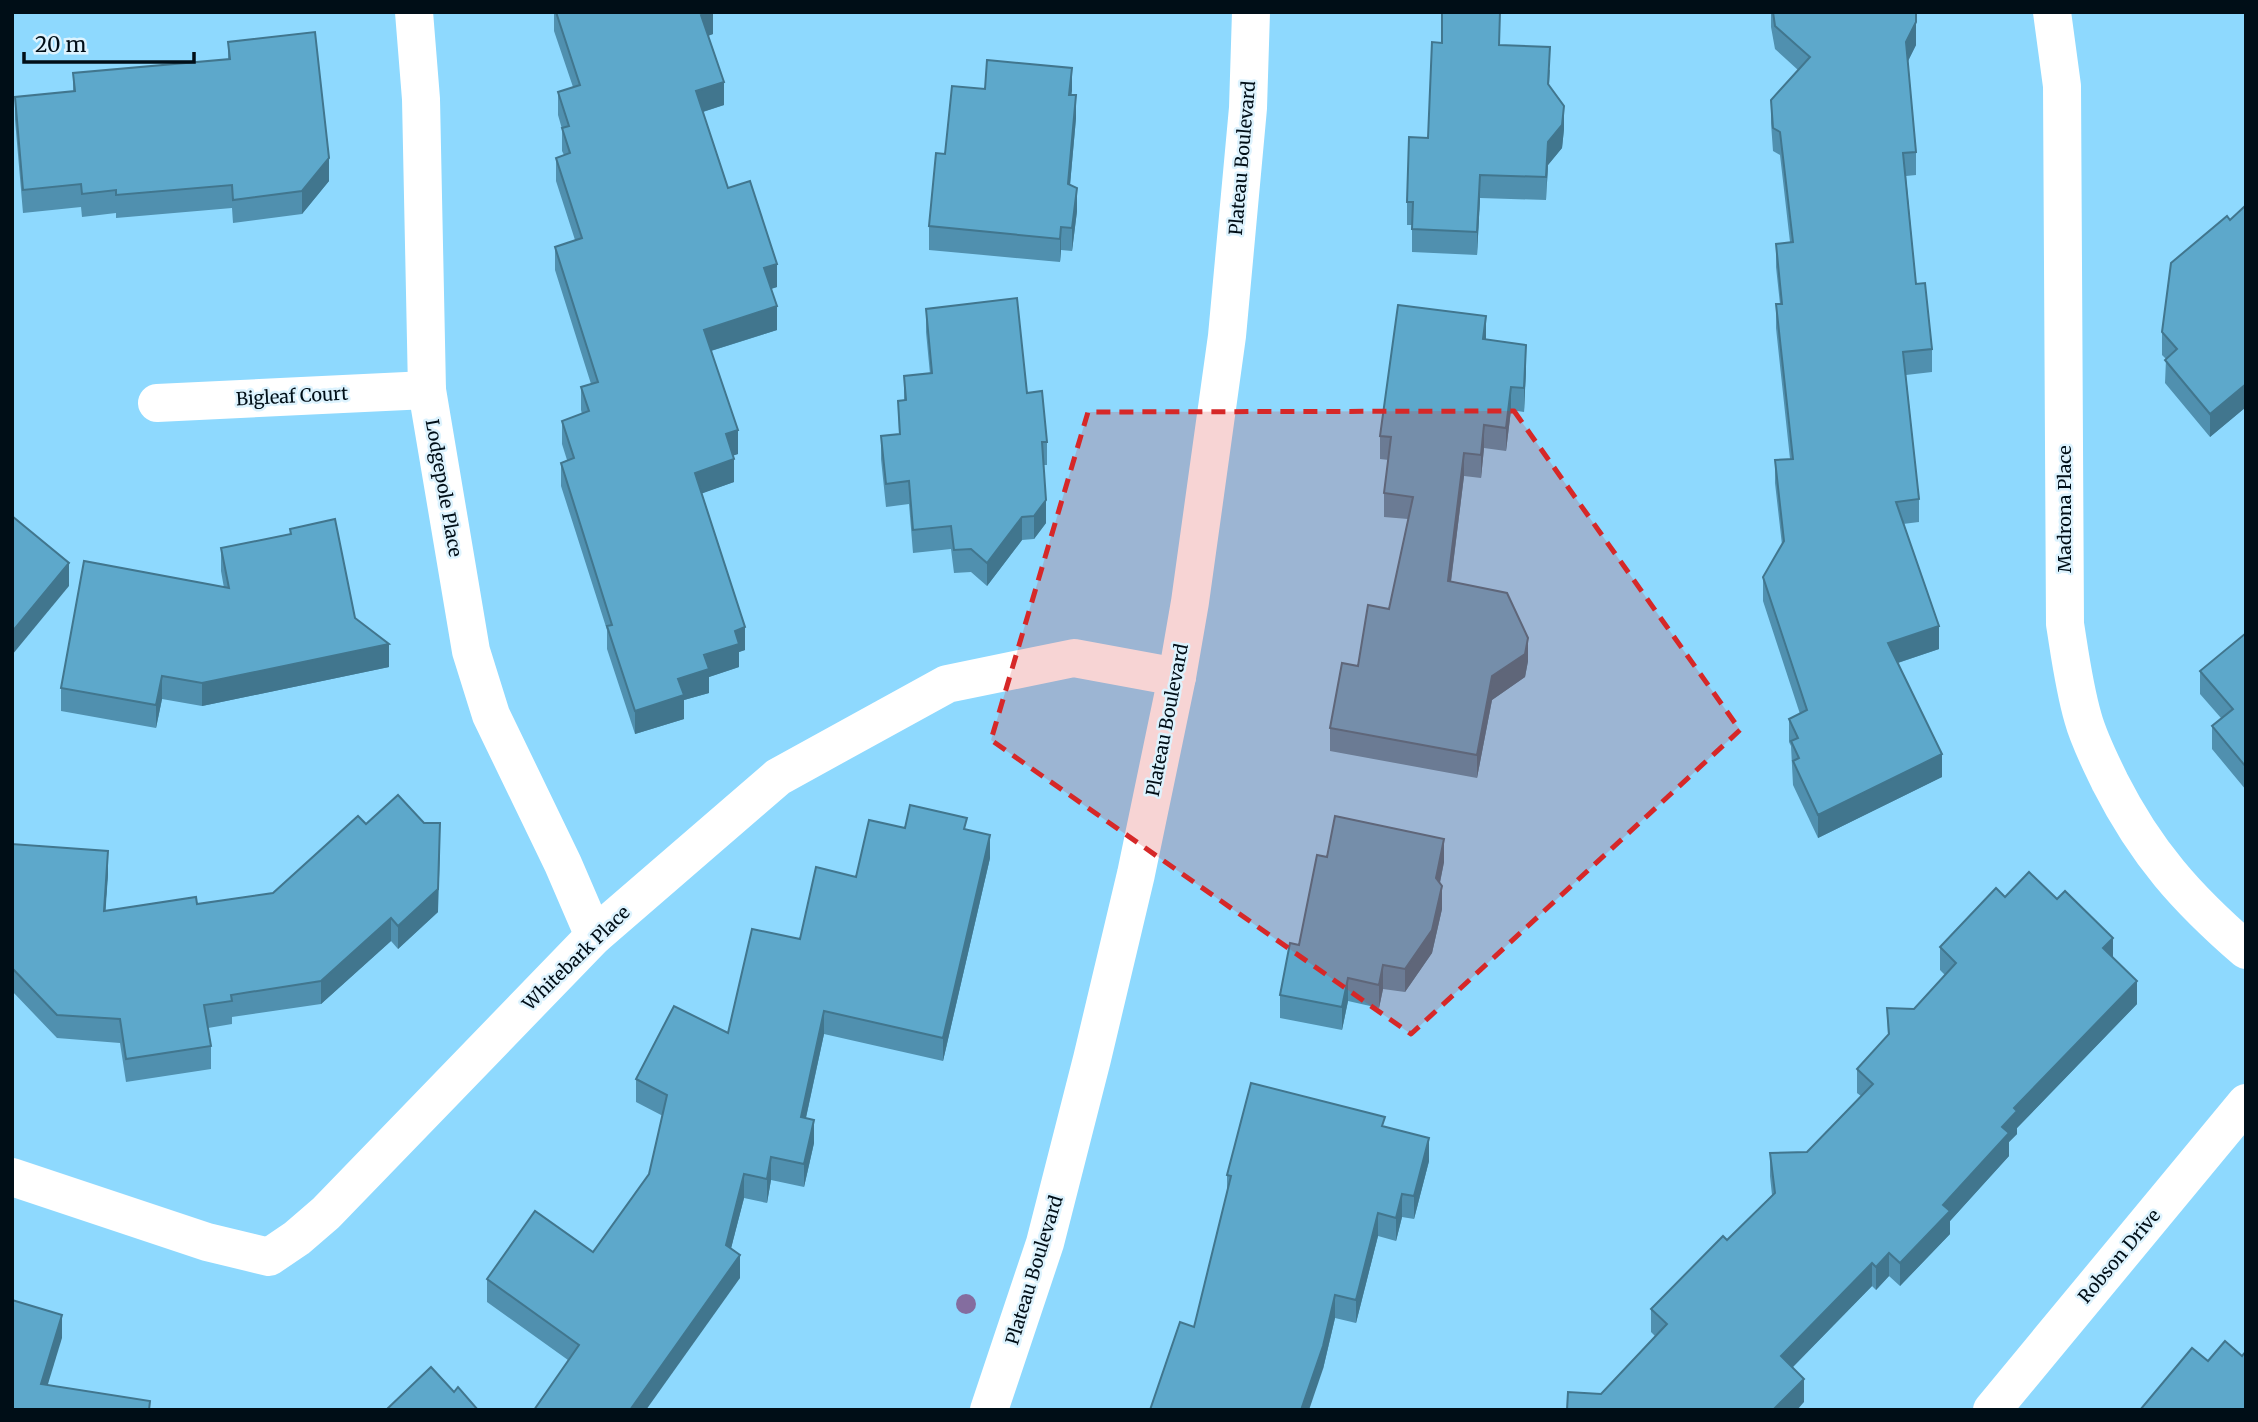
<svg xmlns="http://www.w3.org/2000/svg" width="2258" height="1422" font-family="Merriweather,serif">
  <rect width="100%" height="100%" fill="#8ed9fe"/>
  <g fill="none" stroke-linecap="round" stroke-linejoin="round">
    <g stroke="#fff" stroke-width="38">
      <path d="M414,12L421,99L427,390L471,651L491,715L563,864L594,936"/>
      <path d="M2052,12L2062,86L2065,624C2070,655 2074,687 2083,718C2089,740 2100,761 2110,782C2146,853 2186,898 2246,950"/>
      <path d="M157,403L427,390"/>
      <path d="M12,1177L207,1242L269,1257L297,1238L326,1213L594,936L778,777L947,684L1074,658L1177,677"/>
      <path d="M989,1410L1045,1243L1092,1059L1136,874L1177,677L1190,602L1227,336L1248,108L1251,12"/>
      <path d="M1992,1410L2246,1103"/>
    </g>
  </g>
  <circle fill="#846d9f" cx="966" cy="1304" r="10"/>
  <g fill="#5090af">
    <path d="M554,12H713V34L708,36L724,105L703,112L728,188L777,287L771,289L777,330L711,351L738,454L733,455L734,482L702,493L745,650L739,652V667L709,677V693L684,700V719L635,734L607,649V630L561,486V463L567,460L562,444V421L582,414L581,410V387L591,384L555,270V247L575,240L556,181V158L564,155L562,151V129L558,115V92L573,87L554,31Z"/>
    <path d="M1771,12H1916V45L1908,61L1916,152V175L1906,176L1916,284L1932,349V372L1906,375L1919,499V522L1903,524L1939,649L1898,663L1942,777L1818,838L1793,785L1791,746L1789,742V719L1800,714L1763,601V577L1782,545L1775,483V460L1790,459L1776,328V304H1780L1776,267V244L1790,242L1780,155L1773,151L1771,123V100L1798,70L1775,49L1771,27Z"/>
    <path d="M228,42L329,181L302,214L233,223L232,208L116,218V213L82,217L81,207L23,213L15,120V97L73,91V73L228,59Z"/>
    <path d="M1500,45L1550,70L1549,86L1564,129L1562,148L1548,165L1546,200L1480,198L1477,255L1412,252V225H1407V202L1428,138Z"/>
    <path d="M985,89L1071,95L1076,118L1070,185L1077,211L1072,251L1061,250L1060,262L929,250V226L945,154Z"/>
    <path d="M2246,205V407L2210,437L2165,383L2166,359L2162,355V332L2230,220Z"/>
    <path d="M926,309L1027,393L1047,442V465H1043L1046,523L1034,539L1022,540L987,586L971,572L954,573L951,549L913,553L909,504L886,507L881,459V436L899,434L898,401L904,400V376L930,374L926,332Z"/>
    <path d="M1486,340L1526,368L1524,412L1511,410L1506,451L1484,448L1481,478L1464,476L1451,582L1528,661L1525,677L1492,700L1477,778L1330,751V728L1358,666L1389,609L1408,519L1384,517V493L1389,460L1380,459V436Z"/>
    <path d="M290,529L389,667L202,706L162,699L156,728L61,711V688L224,588L221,571V548L290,534Z"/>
    <path d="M2246,633V790L2212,749V726L2221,718L2200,694V671Z"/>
    <path d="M905,828L967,830L990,858L943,1061L824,1034L806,1118L814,1143L804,1187L771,1180L767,1203L744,1198L731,1248L740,1278L568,1360L487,1302V1279L593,1252L649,1174L663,1116L636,1102V1079L728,1033L800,939L856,877Z"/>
    <path d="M12,844L108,874L105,911L197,904L438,912L398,949L391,941L321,1004L232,1017V1024L208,1028L211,1046V1069L126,1082L120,1043L57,1038L12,991Z"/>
    <path d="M1327,857L1444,862L1440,883L1442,909L1432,953L1405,992L1383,989L1379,1008L1348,1001L1342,1030L1280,1018V995L1299,945Z"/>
    <path d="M2005,897L2113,958L2137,1004L2017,1128V1134L2009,1142V1156L1950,1221V1234L1900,1286L1889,1276L1876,1290L1872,1286L1793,1367L1804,1402L1601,1394L1655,1336L1651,1332V1309L1727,1240L1772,1195L1770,1176V1153L1807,1152L1861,1096L1857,1093V1069L1888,1036L1887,1008L1914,1009L1945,975L1940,970V947Z"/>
    <path d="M1385,1127L1429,1161L1414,1219L1402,1217L1396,1241L1378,1236L1356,1323L1335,1318L1323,1369L1194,1327L1227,1192V1175Z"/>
  </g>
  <g fill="#41768e">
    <path d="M709,12H713V34L701,38V15Z"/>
    <path d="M1916,22V45L1906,65V42Z"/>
    <path d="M1072,68V91L1069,118V95Z"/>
    <path d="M724,82V105L696,114V91Z"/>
    <path d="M1076,95V118L1068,207V184Z"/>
    <path d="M1564,106V129L1562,148L1548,165L1546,200L1548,142Z"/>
    <path d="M329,158V181L302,214V191Z"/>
    <path d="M1480,175V198L1477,255V232Z"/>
    <path d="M1077,188V211L1072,251V228Z"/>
    <path d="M1061,227V250L1060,262V239Z"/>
    <path d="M777,264V287L764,291V268Z"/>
    <path d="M777,306V330L704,353V330Z"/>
    <path d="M1486,316V339H1483Z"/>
    <path d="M1526,345V368L1524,412V388Z"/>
    <path d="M2246,384V407L2210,437V414Z"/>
    <path d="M1511,387V410L1506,451V428Z"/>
    <path d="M1484,425V448L1481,478V455Z"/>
    <path d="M738,430V454L726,458V434Z"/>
    <path d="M1464,453V476L1448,604V581Z"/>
    <path d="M734,459V482L695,496V473Z"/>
    <path d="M1046,500V523L1034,539V516Z"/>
    <path d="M1022,517V540L987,586V563Z"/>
    <path d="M69,563V586L12,655V632Z"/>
    <path d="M1939,626V649L1888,666V643Z"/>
    <path d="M745,627V650L739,652V667L709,677V693L684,700V719L635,734V711L678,679L735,631Z"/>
    <path d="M1528,638V661L1525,677L1492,700L1477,778V755L1492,676Z"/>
    <path d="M389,644V667L202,706V683Z"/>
    <path d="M162,676V699L156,728V705Z"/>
    <path d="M1942,754V777L1818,838V815Z"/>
    <path d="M990,835V858L943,1061V1038Z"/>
    <path d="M1444,839V862L1436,901V878Z"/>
    <path d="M440,846L438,912L398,949V926Z"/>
    <path d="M108,851V874L104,934V911Z"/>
    <path d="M1442,886V909L1432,953L1405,992V969Z"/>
    <path d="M391,918V941L321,1004V981Z"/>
    <path d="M2113,938V961L2103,948Z"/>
    <path d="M1383,965V989L1379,1008V985Z"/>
    <path d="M1348,978V1001L1342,1030V1007Z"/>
    <path d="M2137,981V1004L2017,1128V1134L2009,1142V1156L1950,1221V1234L1900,1286V1263L2002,1127L2014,1108Z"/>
    <path d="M824,1011V1034L801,1140V1117Z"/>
    <path d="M814,1120V1143L804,1187V1164Z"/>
    <path d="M1429,1138V1161L1414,1219V1196Z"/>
    <path d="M771,1157V1180L767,1203V1179Z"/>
    <path d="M744,1174V1198L726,1268V1245Z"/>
    <path d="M1402,1194V1217L1396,1241V1218Z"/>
    <path d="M1378,1213V1236L1356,1323V1300Z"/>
    <path d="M1889,1253V1276L1876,1290V1267Z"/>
    <path d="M740,1255V1278L646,1410H630Z"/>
    <path d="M1872,1263V1286L1781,1379V1356Z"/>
    <path d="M1335,1295V1318L1323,1369L1309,1410H1301Z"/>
    <path d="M62,1315V1338L41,1407V1384Z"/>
    <path d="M1804,1379V1402L1797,1410H1773Z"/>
  </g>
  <g fill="#5da8cb" stroke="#41768e" stroke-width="2">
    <path d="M556,12H709L701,15L724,82L696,91L728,188L750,181L777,264L764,268L777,306L704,330L738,430L726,434L734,459L695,473L745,627L735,631L739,644L704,655L709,669L678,679L684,695L635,711L607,626L612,625L561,463L574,458L562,421L589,411L581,387L598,382L555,247L582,238L556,158L570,153L562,128L569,126L558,92L580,85Z"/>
    <path d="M1442,12H1500L1499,45L1550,47L1548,84L1564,106L1562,125L1548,142L1546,177L1480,175L1477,232L1412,229L1413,202H1407L1409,137L1428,138L1432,42L1442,43Z"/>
    <path d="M1773,12H1916V22L1906,42L1916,152L1903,153L1916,284L1925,283L1932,349L1903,352L1919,499L1896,502L1939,626L1888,643L1942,754L1818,815L1793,761L1799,758L1791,741L1798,738L1789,719L1807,710L1763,577L1784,541L1775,460L1793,459L1776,304H1782L1776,244L1793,242L1780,132L1773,128L1771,100L1810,57L1775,26Z"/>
    <path d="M315,32L329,158L302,191L233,200L232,185L116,195V190L82,194L81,184L23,190L15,97L75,91L73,73L230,59L228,42Z"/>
    <path d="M987,60L1072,68L1069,95H1076L1068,184L1077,188L1072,228L1061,227L1060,239L929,226L936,153L945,154L952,86L985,89Z"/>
    <path d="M2246,205V384L2210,414L2165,360L2177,349L2162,332L2171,263L2227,216L2230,220Z"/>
    <path d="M1017,298L1027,393L1042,391L1047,442H1042L1046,500L1034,516L1022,517L987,563L971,549L954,550L951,526L913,530L909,481L886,484L881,436L900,434L898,401L906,400L904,376L932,373L926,309Z"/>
    <path d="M1398,305L1486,316L1483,339L1526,345L1524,388L1511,387L1506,428L1484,425L1481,455L1464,453L1448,581L1507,593L1528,638L1525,654L1492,676L1477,755L1330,728L1342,663L1358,666L1368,605L1389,609L1413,497L1384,493L1391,437L1380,436Z"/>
    <path d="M12,516L69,563L12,632Z"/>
    <path d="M335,519L355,618L389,644L202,683L162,676L156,705L61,688L84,561L229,588L221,548L291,534L290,529Z"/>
    <path d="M2246,633V767L2212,726L2233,709L2200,671Z"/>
    <path d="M398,795L424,823H440L438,889L398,926L391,918L321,981L231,995L232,1001L204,1005L211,1046L126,1059L120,1019L57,1015L12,968V844L108,851L104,911L196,897L197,904L273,893L358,816L366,824Z"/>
    <path d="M910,805L967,818L964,829L990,835L943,1038L824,1011L801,1117L814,1120L804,1164L771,1157L767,1179L744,1174L726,1245L740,1255L630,1410H534L579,1345L487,1279L535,1211L593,1252L649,1174L667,1095L636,1079L674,1006L728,1033L752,929L800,939L816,867L856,877L869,820L905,828Z"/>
    <path d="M1335,816L1444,839L1436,878L1442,886L1432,930L1405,969L1383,965L1379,985L1348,978L1342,1007L1280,995L1290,943L1299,945L1317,855L1327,857Z"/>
    <path d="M2029,872L2057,899L2065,891L2113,938L2103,948L2137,981L2014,1108L2017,1111L2002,1127L2009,1133L1943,1205L1950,1211L1900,1263L1889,1253L1876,1267L1872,1263L1781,1356L1804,1379L1773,1410H1567L1568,1392L1601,1394L1667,1324L1651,1309L1723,1236L1727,1240L1775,1193L1770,1153L1807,1152L1873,1084L1857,1069L1889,1034L1887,1008L1914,1009L1956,963L1940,947L1996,888L2005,897Z"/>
    <path d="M1251,1083L1385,1117L1382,1126L1429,1138L1414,1196L1402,1194L1396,1218L1378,1213L1356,1300L1335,1295L1323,1346L1301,1410H1150L1180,1322L1194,1327L1231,1176L1227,1175Z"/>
    <path d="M12,1300L62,1315L41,1384L150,1401L149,1410H12Z"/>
    <path d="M2225,1341L2242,1356L2246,1351V1410H2140L2192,1348L2208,1361Z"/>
    <path d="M431,1367L454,1392L458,1387L478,1410H386Z"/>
  </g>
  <path fill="#d62828" fill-opacity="0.2" stroke="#d62828" stroke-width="5" stroke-dasharray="14 9" stroke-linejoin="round" d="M1514,411L1740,730L1411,1034L991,740L1088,412Z"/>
  <g text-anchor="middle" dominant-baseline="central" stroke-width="5" stroke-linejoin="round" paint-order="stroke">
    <g font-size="18" fill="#000e17" stroke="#ddf3fe">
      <text transform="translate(1242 158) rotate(-85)">Plateau Boulevard</text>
      <text transform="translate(292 396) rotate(-3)">Bigleaf Court</text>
      <text transform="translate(444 488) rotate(80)">Lodgepole Place</text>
      <text transform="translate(2064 509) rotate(-90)">Madrona Place</text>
      <text transform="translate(1167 720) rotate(-79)">Plateau Boulevard</text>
      <text transform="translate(576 958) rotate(-44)">Whitebark Place</text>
      <text transform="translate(2119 1256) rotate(-50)">Robson Drive</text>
      <text transform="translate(1034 1270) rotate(-73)">Plateau Boulevard</text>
    </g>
  </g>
  <rect width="2258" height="1422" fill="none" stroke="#000e17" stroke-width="28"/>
  <path d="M24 52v10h170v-10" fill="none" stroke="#000e17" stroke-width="3.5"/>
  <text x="35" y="52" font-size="21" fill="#000e17" stroke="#ddf3fe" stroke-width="5" paint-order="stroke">20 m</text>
</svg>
